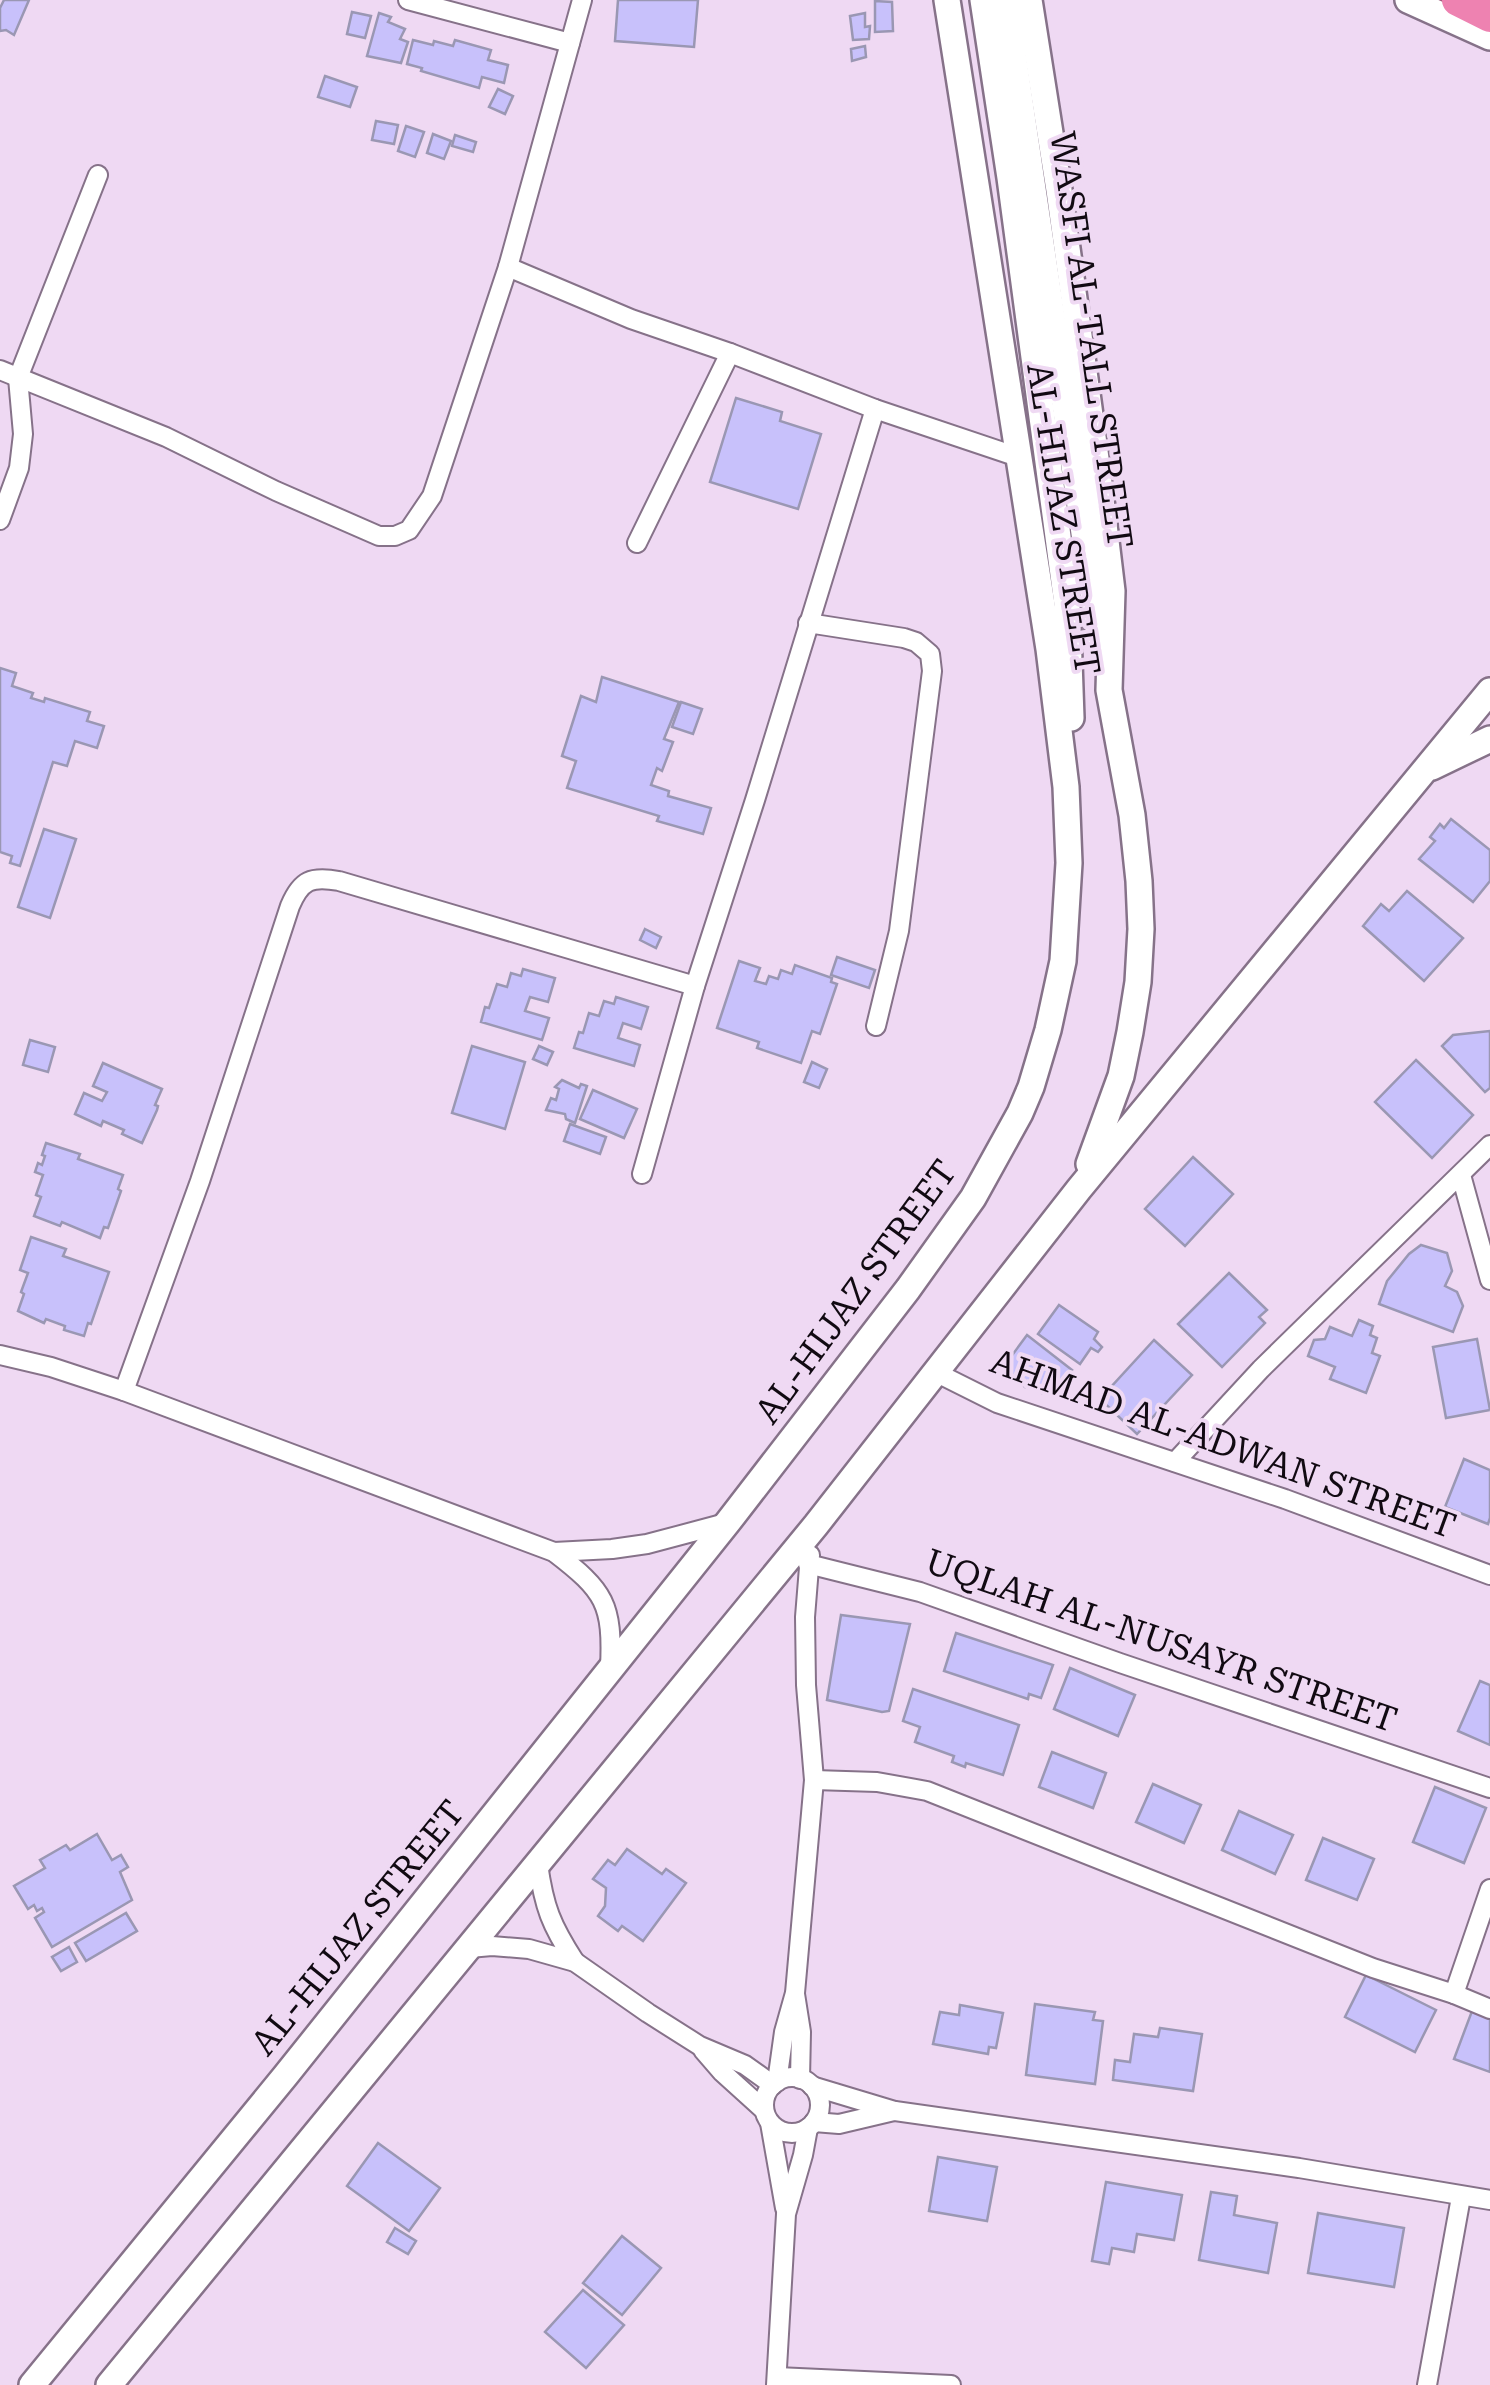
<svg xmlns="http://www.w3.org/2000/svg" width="1490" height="2385" font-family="'Roboto Serif',serif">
  <rect width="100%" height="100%" fill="#efd9f3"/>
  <g fill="#c8c1fb" stroke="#9a97b3" stroke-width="2.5">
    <path d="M4,0H29L14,35L6,30L0,31V8Z"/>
    <path d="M618,0H698L694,47L615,41Z"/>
    <path d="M875,1L892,2L893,31L875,32Z"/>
    <path d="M352,12L371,16L365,38L347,34Z"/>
    <path d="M379,13L391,17L388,22L405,29L400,39L408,42L401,63L367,56Z"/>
    <path d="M865,13V27L870,26L869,39L853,40L850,16Z"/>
    <path d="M413,40L433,45L434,41L453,46L455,40L491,50L488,60L508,65L504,83L482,77L479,88L421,71L422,68L407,64Z"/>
    <path d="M865,46L866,57L852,61L851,49Z"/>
    <path d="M325,76L357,87L350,107L318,97Z"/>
    <path d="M498,89L513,96L505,114L489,107Z"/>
    <path d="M376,121L398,125L394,144L372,140Z"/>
    <path d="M406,126L424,132L415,157L398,151Z"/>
    <path d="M433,134L451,141L444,159L427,153Z"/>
    <path d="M455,135L476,142L473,152L452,146Z"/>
    <path d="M736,398L782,412L780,421L821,434L798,509L710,482Z"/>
    <path d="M0,668L16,673L12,686L33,693L31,698L44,702L45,698L90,712L87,721L104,726L97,748L75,741L67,766L53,762L20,866L10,863L12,856L0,852Z"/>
    <path d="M602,677L679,702L664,739L673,742L662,771L657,768L651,785L669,791L668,796L711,808L703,834L657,821L659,816L567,788L576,761L562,756L581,696L596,702Z"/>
    <path d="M681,702L702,709L693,734L672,727Z"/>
    <path d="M1451,819L1490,850V881L1473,902L1419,859L1435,841L1430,837L1440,824L1444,828Z"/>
    <path d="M44,829L76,839L50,918L18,907Z"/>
    <path d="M1407,891L1463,938L1424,981L1363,926L1381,904L1389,911Z"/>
    <path d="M645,929L661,937L656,948L640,940Z"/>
    <path d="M837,957L875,970L869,988L831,975Z"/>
    <path d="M739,961L760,968L755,981L766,984L769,976L778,979L781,970L792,974L795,965L832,978L831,982L837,984L820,1034L812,1031L801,1063L757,1048L759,1042L717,1028Z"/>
    <path d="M523,969L555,978L548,1002L530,997L525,1011L549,1018L542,1040L481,1022L485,1007L489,1008L497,984L507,987L511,973L521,976Z"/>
    <path d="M616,997L648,1007L641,1029L623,1023L618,1038L640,1045L634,1066L574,1048L579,1032L583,1033L589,1013L599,1016L604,1001L614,1004Z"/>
    <path d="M1490,1031V1088L1485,1092L1442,1046L1453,1035Z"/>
    <path d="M30,1040L55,1047L48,1072L23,1065Z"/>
    <path d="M472,1046L525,1062L505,1129L452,1113Z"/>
    <path d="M539,1046L553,1052L547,1065L533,1059Z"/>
    <path d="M1416,1060L1473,1115L1432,1158L1375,1102Z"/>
    <path d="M812,1062L827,1069L819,1088L804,1082Z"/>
    <path d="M103,1063L162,1089L155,1105L158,1106L157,1110L142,1143L122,1134L124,1130L103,1121L101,1126L75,1114L84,1093L102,1101L107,1092L93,1086Z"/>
    <path d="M562,1080L579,1088L581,1084L587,1086L575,1123L566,1119L565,1114L546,1110L551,1098L556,1100L559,1089L555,1087Z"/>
    <path d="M593,1090L637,1109L624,1138L580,1119Z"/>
    <path d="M570,1124L606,1137L600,1154L564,1141Z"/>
    <path d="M46,1143L80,1154L78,1159L123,1175L118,1189L121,1191L108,1228L104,1227L100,1238L62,1222L60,1226L34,1216L41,1197L36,1195L43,1175L35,1172L38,1163L42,1165L45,1156L42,1155Z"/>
    <path d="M1193,1157L1233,1194L1185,1246L1145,1209Z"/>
    <path d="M31,1237L66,1249L63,1256L109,1272L91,1324L88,1323L84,1336L64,1330L65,1326L46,1319L44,1323L18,1311L24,1294L21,1292L28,1273L20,1270Z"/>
    <path d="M1421,1245L1447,1253L1452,1271L1445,1286L1457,1292L1463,1306L1453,1332L1379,1304L1387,1281L1409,1254Z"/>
    <path d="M1229,1273L1267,1310L1259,1317L1265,1323L1222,1367L1178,1324Z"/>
    <path d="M1059,1305L1098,1332L1094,1339L1102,1347L1098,1352L1091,1348L1080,1364L1038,1334Z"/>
    <path d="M1359,1320L1373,1326L1370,1335L1377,1338L1372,1353L1380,1356L1366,1393L1330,1379L1335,1367L1308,1356L1314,1340L1325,1339L1330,1327L1352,1336Z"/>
    <path d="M1027,1335L1072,1370L1053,1394L1047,1390L1042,1393L1028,1383L1025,1387L1002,1369Z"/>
    <path d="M1477,1339L1490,1410L1446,1418L1433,1347Z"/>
    <path d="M1154,1340L1192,1375L1137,1434L1100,1399Z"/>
    <path d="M1464,1459L1490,1470V1518L1488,1524L1445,1507Z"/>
    <path d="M841,1615L910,1624L889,1711L882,1712L827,1700Z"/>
    <path d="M956,1633L1053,1665L1041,1698L1029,1694L1028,1699L944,1671Z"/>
    <path d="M1070,1668L1135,1695L1118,1736L1054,1709Z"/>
    <path d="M1480,1681L1490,1685V1745L1458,1731Z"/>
    <path d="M913,1689L1019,1725L1003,1775L966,1763L965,1767L952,1762L954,1756L915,1742L920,1727L903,1721Z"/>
    <path d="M1052,1752L1106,1773L1093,1808L1039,1787Z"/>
    <path d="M1153,1784L1201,1805L1184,1843L1136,1822Z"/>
    <path d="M1435,1787L1486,1808L1464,1863L1413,1842Z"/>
    <path d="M1239,1811L1293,1835L1275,1874L1222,1850Z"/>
    <path d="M97,1834L112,1860L121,1855L128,1867L120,1872L132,1900L52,1947L35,1918L44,1912L42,1908L37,1911L34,1905L28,1909L14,1886L45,1868L40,1860L66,1845L70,1850Z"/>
    <path d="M1323,1838L1374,1859L1357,1900L1306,1880Z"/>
    <path d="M627,1849L662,1874L666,1869L686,1883L643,1941L622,1926L618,1931L598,1916L605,1906L606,1888L593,1879L608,1860L615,1865Z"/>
    <path d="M126,1913L137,1931L86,1961L75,1943Z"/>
    <path d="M69,1947L77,1962L61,1971L52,1957Z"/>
    <path d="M1366,1975L1436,2010L1415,2052L1345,2017Z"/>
    <path d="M1035,2004L1095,2012L1093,2020L1103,2021L1095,2084L1026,2075Z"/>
    <path d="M960,2005L1003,2013L996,2048L989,2047L988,2054L933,2044L940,2012L959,2015Z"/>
    <path d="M1472,2011L1490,2017V2072L1454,2059Z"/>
    <path d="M1160,2028L1202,2034L1193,2091L1113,2080L1115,2060L1130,2062L1134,2034L1158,2037Z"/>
    <path d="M378,2143L440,2188L409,2231L347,2186Z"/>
    <path d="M938,2157L997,2167L987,2221L929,2211Z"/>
    <path d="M1106,2182L1182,2195L1174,2240L1137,2234L1134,2252L1112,2248L1109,2264L1092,2261Z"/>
    <path d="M1211,2192L1237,2196L1234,2215L1277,2223L1268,2273L1199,2260Z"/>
    <path d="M1318,2213L1404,2228L1394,2287L1308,2273Z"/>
    <path d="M395,2228L416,2241L408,2254L387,2242Z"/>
    <path d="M622,2236L661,2268L622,2315L583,2283Z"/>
    <path d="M583,2290L624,2325L586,2368L545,2332Z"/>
  </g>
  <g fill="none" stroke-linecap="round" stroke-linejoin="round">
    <defs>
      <g id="street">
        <path d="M408,0L570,43"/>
        <path d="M508,267L631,319L730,353L875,409L1018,457"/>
        <path d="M0,370L166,437L276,491L379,536H395L409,530L432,496L508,267L582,0"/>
        <path d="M0,520L19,468L23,434L18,378L98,175"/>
        <path d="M637,543L730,353"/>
        <path d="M808,623L904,638L916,642L930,654L932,671L899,931L876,1026"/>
        <path d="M642,1174L695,986L755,800L875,409"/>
        <path d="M1461,1175L1490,1280"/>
        <path d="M0,1355L51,1367L124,1391L554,1552C605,1591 613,1604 610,1668"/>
        <path d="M935,1372L997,1403L1285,1499L1490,1575"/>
        <path d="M124,1391L200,1181L290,906C301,880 311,876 339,881L695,986"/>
        <path d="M1175,1462L1261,1369L1490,1145"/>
        <path d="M554,1552L612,1549L647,1544L726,1523"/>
        <path d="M808,1564L920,1592L1120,1663L1490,1788"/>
        <path d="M814,1780L877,1782L927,1791L1373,1968L1454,1994L1490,2009"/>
        <path d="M538,1864C544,1907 551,1925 575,1962"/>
        <path d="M469,1948L492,1946L529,1949L575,1962L648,2013L700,2046L745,2065L773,2085"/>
        <path d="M795,1994L801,2032L800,2079"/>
        <path d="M1454,1994L1490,1889"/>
        <path d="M703,2050L722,2072L764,2110"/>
        <circle cx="792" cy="2105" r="28"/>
        <path d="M777,2082L784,2032L795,1993L814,1780L806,1685L805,1617L810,1555"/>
        <path d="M812,2086L895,2111L1299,2168L1490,2200"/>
        <path d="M814,2122L839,2124L894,2111"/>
        <path d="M770,2123L785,2208"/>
        <path d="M777,2377L951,2385"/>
        <path d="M776,2385L786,2214L803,2155L808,2128"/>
        <path d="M1427,2385L1461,2197"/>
      </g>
      <g id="secondary">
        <path d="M983,0L1010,178L1067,604L1071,718"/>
        <path d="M1005,0L1100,641"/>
        <path d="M1029,0L1059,190L1097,466L1112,591L1109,690L1132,815L1139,881L1141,929L1138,982L1130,1032L1121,1076L1089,1164"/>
        <path d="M1408,0L1490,37"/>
        <path d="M1432,767L1490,739"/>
        <path d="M32,2385L286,2075L728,1522L908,1289L973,1198L1020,1113L1031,1087L1048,1030L1063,961L1069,863L1066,787L1049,649L947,0"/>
        <path d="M109,2385L816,1525L1079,1189L1490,691"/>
      </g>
      <path id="highway" d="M1458,0L1490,16"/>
    </defs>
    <use href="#street" stroke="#867289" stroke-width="22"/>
    <use href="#secondary" stroke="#867289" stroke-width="30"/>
    <use href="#highway" stroke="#a15879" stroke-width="38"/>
    <use href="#street" stroke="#fff" stroke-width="18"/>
    <use href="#secondary" stroke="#fff" stroke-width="25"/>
    <use href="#highway" stroke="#ee82b1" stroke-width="32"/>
  </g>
  <g text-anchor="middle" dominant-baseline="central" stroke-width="8" stroke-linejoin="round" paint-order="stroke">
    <g font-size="35" fill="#110a12" stroke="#efd9f3">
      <text transform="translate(1091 340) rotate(82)">WASFI AL-TALL STREET</text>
      <text transform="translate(1063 519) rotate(81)">AL-HIJAZ STREET</text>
      <text transform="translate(856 1292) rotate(-54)">AL-HIJAZ STREET</text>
      <text transform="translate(1223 1444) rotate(20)">AHMAD AL-ADWAN STREET</text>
      <text transform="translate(1161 1641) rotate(19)">UQLAH AL-NUSAYR STREET</text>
      <text transform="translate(358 1928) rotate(-51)">AL-HIJAZ STREET</text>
    </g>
  </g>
</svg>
